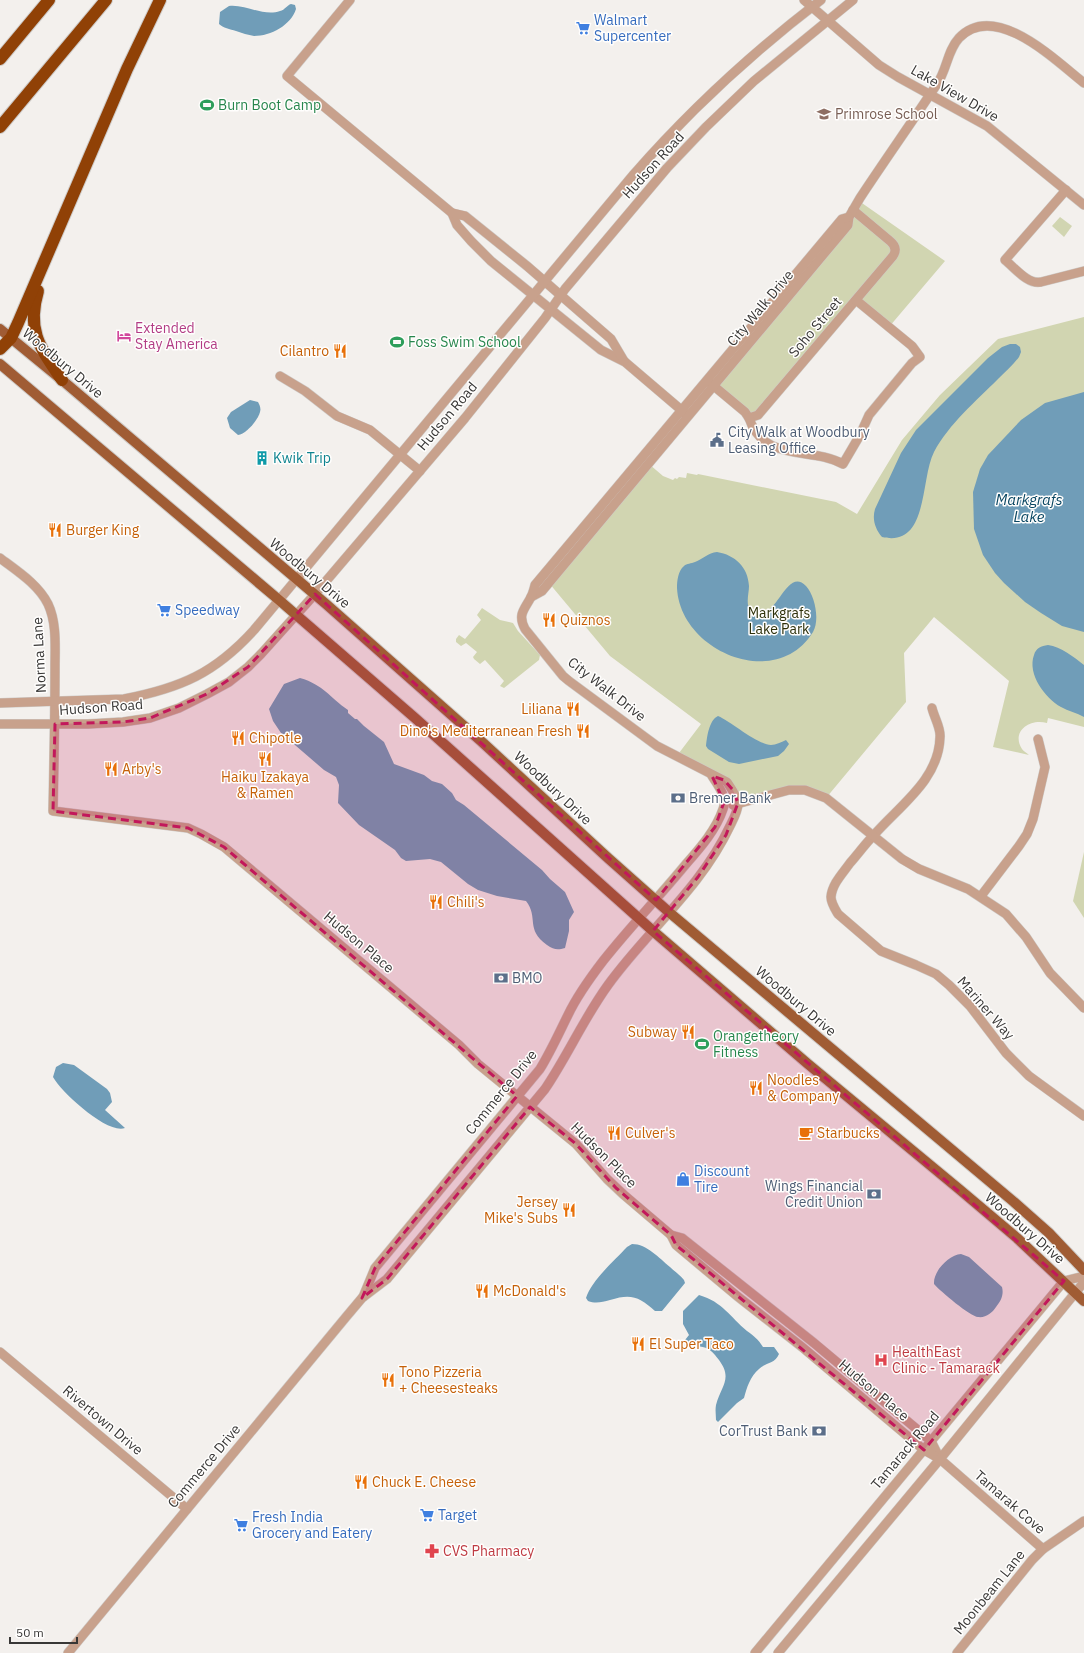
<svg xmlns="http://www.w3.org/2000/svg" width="1084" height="1653" font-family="'IBM Plex Sans',sans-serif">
  <rect width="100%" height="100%" fill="#f3f0ed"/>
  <g fill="#d1d5b1">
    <path d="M859,201L945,261L889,327L857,300L749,418L714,386Z"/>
    <path d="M1060,217L1072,226L1064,237L1052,226Z"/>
    <path d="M1084,317V727L1048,718L1047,723C1029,718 1011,732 1022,749C1023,751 1027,753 1029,755L993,747L1009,681L934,617L904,653L906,702L826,798L805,790L738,803L733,790L676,757L701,724L610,656L549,583L649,464L663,476L673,480L675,478L677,479L679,477L686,478L687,473L697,475L698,474L836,502L857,514L902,440L940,395L998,339Z"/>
    <path d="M482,608L500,620L513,623L518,631L540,655L539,660L504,688L500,686L504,681L485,660L480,664L474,659L473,657L477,652L466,643L461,646L456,642V639L459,635L465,639L481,620L477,615Z"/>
    <path d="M1084,852V918L1073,901Z"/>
  </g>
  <g fill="#709db8">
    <path d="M291,4L295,5L296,9C291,25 271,36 254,36C248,35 242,33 236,31C230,29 223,28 219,24L220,12L229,6C245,4 264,17 280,11C285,10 287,5 291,4Z"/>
    <path d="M1010,344H1016L1020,347L1021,352L1019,357C1013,365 1005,372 998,379C976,401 949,424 934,452C920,479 929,548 882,537C875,529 872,519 875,509L901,453L916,430L988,358L1002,347Z"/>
    <path d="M1084,392V632L1062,626L1041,613L1025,602L1004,583L995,573L983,555L974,529L973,492L980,469L988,455L1021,420L1045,403Z"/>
    <path d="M250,400L258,402C260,406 261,408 260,412C258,420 246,434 238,435L230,428L227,418L231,412Z"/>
    <path d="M717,552C735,555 748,567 749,586C749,592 747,598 748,605C774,637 784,563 806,586C815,596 820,620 813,632C776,692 680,651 677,588C677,581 678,571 684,566C687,563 691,564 695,562C703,559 708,553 717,552Z"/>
    <path d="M1048,645C1061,647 1074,657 1084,665V717C1077,713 1068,711 1061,707C1045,698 1027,674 1034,655C1036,648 1041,646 1048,645Z"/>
    <path d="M300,678C324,685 329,697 348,710V713L355,719H357L364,726L384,742L394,764L424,775L432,781L442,784L452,793L456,800L464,805L542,870L550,879L565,892L574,912L569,920V931L565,948C558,950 554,950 547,945C525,929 539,918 526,901L497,896L478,890L468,884L441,862L430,859L406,861L401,858L395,850L359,825L338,803L339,785L336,777L324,770L281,733L273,721L269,709L284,684Z"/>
    <path d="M718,716C732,722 756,744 771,745C776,745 781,742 786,740L789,744L784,751L778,756L739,764L729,762L708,749L706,746C707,737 709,720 718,716Z"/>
    <path d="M63,1063L74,1065L107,1089L110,1093L112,1102L105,1110L125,1128C108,1135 61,1092 53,1077L56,1067Z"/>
    <path d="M632,1244C647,1244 659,1258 670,1267C674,1271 680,1275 684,1280L685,1283L662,1311H655C640,1297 631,1293 610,1300C602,1302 596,1304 588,1301L586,1298C591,1281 615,1260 627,1247Z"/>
    <path d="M961,1254L969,1257L1002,1287C1004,1295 1001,1301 996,1307C992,1313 986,1318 978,1317C971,1317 940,1291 934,1284C933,1271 949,1255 961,1254Z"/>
    <path d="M699,1295C723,1302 730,1317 747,1331C754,1336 758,1339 763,1347H774L779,1354C775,1364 766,1362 759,1369C750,1377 747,1387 744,1398L737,1403L718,1422L716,1420C716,1415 715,1411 716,1405C721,1386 733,1379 719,1360C716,1356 712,1351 708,1349C702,1345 692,1348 685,1342V1340L689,1335L683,1324V1311Z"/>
  </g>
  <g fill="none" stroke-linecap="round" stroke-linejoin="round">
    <defs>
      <g id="minor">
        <path d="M350,0L287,76L452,213L457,225L471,241L491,261L601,350L625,362L686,414"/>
        <path d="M804,0L879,65L898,77L987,126L1084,205"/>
        <path d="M1066,190L1005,260C1015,268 1028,285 1041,282L1084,271"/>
        <path d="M452,213L465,216L527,266L611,339L624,361"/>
        <path d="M280,376L305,391L337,416L370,430L420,471"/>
        <path d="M709,382L745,412L749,418L758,415L893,256C897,250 895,245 890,241L853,210"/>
        <path d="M749,418C764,463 810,446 843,464L860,435L869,415L912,363L920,357L912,346L856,300"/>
        <path d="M0,558C17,571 38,584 48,604C57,623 55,647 55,667C55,715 54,763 53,811L188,828L201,834L224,847L459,1045L478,1064L576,1144L607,1179L624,1195L671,1235L682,1238L814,1343L931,1441L940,1459"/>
        <path d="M531,597L542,591L848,225L849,217L860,198C885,160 912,122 937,84C947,70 947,51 959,38C995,0 1056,61 1084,83"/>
        <path d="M0,703L124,699C181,688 215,673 254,630L634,174C690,110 753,52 821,0"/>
        <path d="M932,708C934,717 941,728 940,737C939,780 899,806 874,835C865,844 858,854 850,863C843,873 832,884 831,897C831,903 835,909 838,914L881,951L916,965L936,974L949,985L970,1006L1006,1053L1029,1076L1084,1116"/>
        <path d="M0,724H88L123,722L150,718L179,708L207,694L229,682L248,667L261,654L315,594L465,418L545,318L565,289L667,168L706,127L754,81L853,0"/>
        <path d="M733,805L789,790H805L826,798L902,859L919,869L968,889L1006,914L1026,937L1050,973L1084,1008"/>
        <path d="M981,896L1019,846L1027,834L1033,819L1045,767L1038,739"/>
        <path d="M671,1235L676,1245L737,1296L802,1347L924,1450L940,1459L1043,1549"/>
        <path d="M363,1297L375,1268L540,1069C551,1051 559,1033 568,1015C577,996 590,978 603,961C629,928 659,897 686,864C700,848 716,830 723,809C728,798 718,785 712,776"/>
        <path d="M0,1352L187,1509"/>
        <path d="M68,1653L346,1317L362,1298L387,1279L545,1089C568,1055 584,1018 608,985C647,931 701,888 730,826C733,820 738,811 738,804C737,796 731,788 727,782L657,746L569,681L563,676L525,629C517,614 525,609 531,597C533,593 534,589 535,585L842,219L849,217"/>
        <path d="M755,1653L1064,1281L1084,1276"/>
        <path d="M778,1653L940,1459L1084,1282"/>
        <path d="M957,1653L1032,1560L1043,1549L1084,1521"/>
      </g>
      <g id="major">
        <path d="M0,329L62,380L326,604L481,741L608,858L670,913L1014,1202L1049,1233L1084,1270"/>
        <path d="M0,364L279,600L415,718L653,931L808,1064L959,1189L1017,1238L1084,1301"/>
      </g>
      <g id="highway">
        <path d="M0,59L49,0"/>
        <path d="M0,127L106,0"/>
        <path d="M38,291C26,331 41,349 62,380"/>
        <path d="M0,349L11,338L18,323L127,69L160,0"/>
      </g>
    </defs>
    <use href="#minor" stroke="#cecbc8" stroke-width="10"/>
    <use href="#major" stroke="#cecbc8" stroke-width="12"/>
    <use href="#highway" stroke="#cecbc8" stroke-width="14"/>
    <use href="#minor" stroke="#c8a18c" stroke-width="9"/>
    <use href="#major" stroke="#a05c34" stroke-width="10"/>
    <use href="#highway" stroke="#904106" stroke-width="12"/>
  </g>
  <path fill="#c2185b" fill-opacity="0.2" stroke="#c2185b" stroke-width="3" stroke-dasharray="8 5" stroke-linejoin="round" d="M315,594L656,900L715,827L724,802L712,776L724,780L733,790L738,803L726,835L698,877L653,931L1064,1281L924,1450L676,1245L671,1235L616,1188L576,1144L530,1107L387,1279L362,1298L375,1268L517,1096L224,847L188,828L53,811L55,724L123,722L150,718L207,694L248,667Z"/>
  <defs>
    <symbol id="supermarket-bare" viewBox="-9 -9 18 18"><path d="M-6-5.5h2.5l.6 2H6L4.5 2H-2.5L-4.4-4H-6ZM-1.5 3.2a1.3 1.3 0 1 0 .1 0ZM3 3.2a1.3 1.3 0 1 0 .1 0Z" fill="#3f7fe0" stroke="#fffefd" stroke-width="2.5" paint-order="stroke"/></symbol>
    <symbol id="stadium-bare" viewBox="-9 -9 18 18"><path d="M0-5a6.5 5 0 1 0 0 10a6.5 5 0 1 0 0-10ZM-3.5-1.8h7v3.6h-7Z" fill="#2e9e5b" stroke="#fffefd" stroke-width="2.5" paint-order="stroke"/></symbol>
    <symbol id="school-bare" viewBox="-9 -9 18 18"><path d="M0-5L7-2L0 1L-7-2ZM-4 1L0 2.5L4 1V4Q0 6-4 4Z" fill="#8d6e63" stroke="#fffefd" stroke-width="2.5" paint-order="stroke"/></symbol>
    <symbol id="hotel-bare" viewBox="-9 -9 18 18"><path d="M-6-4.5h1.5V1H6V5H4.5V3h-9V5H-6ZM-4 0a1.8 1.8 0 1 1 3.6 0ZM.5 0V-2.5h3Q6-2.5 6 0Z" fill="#d1479c" stroke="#fffefd" stroke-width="2.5" paint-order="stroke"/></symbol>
    <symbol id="restaurant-bare" viewBox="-9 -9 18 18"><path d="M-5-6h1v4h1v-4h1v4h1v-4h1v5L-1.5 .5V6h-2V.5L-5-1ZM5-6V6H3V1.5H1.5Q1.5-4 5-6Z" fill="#e8710a" stroke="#fffefd" stroke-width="2.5" paint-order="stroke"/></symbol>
    <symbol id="civic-bare" viewBox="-9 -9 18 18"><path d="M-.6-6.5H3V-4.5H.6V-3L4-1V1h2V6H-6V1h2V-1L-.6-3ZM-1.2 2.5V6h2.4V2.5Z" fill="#5c6f8a" stroke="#fffefd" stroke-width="2.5" paint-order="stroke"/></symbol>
    <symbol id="building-bare" viewBox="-9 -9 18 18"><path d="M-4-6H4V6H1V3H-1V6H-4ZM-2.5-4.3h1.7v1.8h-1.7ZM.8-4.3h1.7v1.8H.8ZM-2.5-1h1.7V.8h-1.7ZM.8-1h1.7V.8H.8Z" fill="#0f9aa8" stroke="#fffefd" stroke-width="2.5" paint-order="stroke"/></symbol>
    <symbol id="bank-bare" viewBox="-9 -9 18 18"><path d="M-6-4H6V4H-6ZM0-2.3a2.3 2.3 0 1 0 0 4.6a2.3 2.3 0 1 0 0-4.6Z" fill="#5c6f8a" stroke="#fffefd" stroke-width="2.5" paint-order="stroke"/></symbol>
    <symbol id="cafe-bare" viewBox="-9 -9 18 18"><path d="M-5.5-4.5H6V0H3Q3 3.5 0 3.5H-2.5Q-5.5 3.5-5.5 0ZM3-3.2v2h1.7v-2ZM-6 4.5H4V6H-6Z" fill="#e8710a" stroke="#fffefd" stroke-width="2.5" paint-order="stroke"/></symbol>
    <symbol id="shop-bare" viewBox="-9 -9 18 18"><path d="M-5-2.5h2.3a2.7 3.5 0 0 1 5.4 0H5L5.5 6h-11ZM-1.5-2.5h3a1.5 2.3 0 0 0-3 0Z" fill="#3f7fe0" stroke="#fffefd" stroke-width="2.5" paint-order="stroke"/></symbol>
    <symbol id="hospital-bare" viewBox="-9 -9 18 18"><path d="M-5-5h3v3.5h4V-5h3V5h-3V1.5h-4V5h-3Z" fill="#e0444e" stroke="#fffefd" stroke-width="2.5" paint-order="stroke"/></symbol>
    <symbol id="pharmacy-bare" viewBox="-9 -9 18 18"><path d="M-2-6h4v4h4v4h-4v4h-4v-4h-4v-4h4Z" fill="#e0444e" stroke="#fffefd" stroke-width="2.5" paint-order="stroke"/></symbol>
  </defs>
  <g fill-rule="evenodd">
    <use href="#supermarket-bare" x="573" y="18" width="20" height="20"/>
    <use href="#stadium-bare" x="197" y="95" width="20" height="20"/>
    <use href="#school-bare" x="814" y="104" width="20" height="20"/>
    <use href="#hotel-bare" x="114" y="326" width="20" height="20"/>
    <use href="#stadium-bare" x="387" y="332" width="20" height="20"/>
    <use href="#restaurant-bare" x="330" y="341" width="20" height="20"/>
    <use href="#civic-bare" x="707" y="430" width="20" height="20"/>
    <use href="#building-bare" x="252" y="448" width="20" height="20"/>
    <use href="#restaurant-bare" x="45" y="520" width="20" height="20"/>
    <use href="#supermarket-bare" x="154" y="600" width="20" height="20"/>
    <use href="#restaurant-bare" x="539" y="610" width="20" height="20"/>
    <use href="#restaurant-bare" x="563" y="699" width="20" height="20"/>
    <use href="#restaurant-bare" x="573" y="721" width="20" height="20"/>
    <use href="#restaurant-bare" x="228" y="728" width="20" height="20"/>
    <use href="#restaurant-bare" x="255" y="749" width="20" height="20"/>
    <use href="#restaurant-bare" x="101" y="759" width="20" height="20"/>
    <use href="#bank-bare" x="668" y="788" width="20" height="20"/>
    <use href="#restaurant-bare" x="426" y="892" width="20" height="20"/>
    <use href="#bank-bare" x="491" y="968" width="20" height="20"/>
    <use href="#restaurant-bare" x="678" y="1022" width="20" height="20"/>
    <use href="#stadium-bare" x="692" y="1034" width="20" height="20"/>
    <use href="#restaurant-bare" x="746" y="1078" width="20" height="20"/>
    <use href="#restaurant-bare" x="604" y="1123" width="20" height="20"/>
    <use href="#cafe-bare" x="796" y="1123" width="20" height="20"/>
    <use href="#shop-bare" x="673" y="1169" width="20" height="20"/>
    <use href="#bank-bare" x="864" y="1184" width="20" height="20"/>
    <use href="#restaurant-bare" x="559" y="1200" width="20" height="20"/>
    <use href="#restaurant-bare" x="472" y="1281" width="20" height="20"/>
    <use href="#restaurant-bare" x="628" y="1334" width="20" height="20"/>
    <use href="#hospital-bare" x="871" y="1350" width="20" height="20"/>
    <use href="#restaurant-bare" x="378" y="1370" width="20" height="20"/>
    <use href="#bank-bare" x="809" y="1421" width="20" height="20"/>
    <use href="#restaurant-bare" x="351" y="1472" width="20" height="20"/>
    <use href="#supermarket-bare" x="417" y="1505" width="20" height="20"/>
    <use href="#supermarket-bare" x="231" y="1515" width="20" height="20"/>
    <use href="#pharmacy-bare" x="422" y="1541" width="20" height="20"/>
  </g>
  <g text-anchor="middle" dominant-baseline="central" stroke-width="3" stroke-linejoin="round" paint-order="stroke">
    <g font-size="14" fill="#366cbe" stroke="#fffefd" text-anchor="start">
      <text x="594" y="20">Walmart<tspan x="594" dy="16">Supercenter</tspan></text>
      <text x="175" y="610">Speedway</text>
      <text x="694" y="1171">Discount<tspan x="694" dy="16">Tire</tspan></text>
      <text x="438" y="1515">Target</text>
      <text x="252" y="1517">Fresh India<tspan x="252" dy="16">Grocery and Eatery</tspan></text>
    </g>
    <g font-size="14" fill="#383736" stroke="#fffefd">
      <text transform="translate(955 93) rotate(30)">Lake View Drive</text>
      <text transform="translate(653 165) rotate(-48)">Hudson Road</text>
      <text transform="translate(760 308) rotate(-50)">City Walk Drive</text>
      <text transform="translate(815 327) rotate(-50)">Soho Street</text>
      <text transform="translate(63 363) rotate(40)">Woodbury Drive</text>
      <text transform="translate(447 416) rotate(-50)">Hudson Road</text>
      <text transform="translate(310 573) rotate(40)">Woodbury Drive</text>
      <text transform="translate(39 655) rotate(-93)">Norma Lane</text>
      <text transform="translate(607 689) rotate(38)">City Walk Drive</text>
      <text transform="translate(101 707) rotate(-4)">Hudson Road</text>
      <text transform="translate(553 788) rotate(43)">Woodbury Drive</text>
      <text transform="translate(359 942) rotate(40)">Hudson Place</text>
      <text transform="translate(796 1001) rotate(40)">Woodbury Drive</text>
      <text transform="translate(986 1008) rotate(49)">Mariner Way</text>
      <text transform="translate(501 1092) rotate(-51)">Commerce Drive</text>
      <text transform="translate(604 1155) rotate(45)">Hudson Place</text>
      <text transform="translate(1025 1228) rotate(41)">Woodbury Drive</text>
      <text transform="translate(874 1390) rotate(40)">Hudson Place</text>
      <text transform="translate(103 1420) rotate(40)">Rivertown Drive</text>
      <text transform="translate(905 1450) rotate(-50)">Tamarack Road</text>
      <text transform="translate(204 1466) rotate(-50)">Commerce Drive</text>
      <text transform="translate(1010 1502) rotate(41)">Tamarak Cove</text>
      <text transform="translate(989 1592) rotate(-51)">Moonbeam Lane</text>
    </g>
    <g font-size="14" fill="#27864d" stroke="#fffefd" text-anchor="start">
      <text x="218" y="105">Burn Boot Camp</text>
      <text x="408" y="342">Foss Swim School</text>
      <text x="713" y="1036">Orangetheory<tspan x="713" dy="16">Fitness</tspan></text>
    </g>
    <g font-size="14" fill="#785e54" stroke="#fffefd" text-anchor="start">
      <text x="835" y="114">Primrose School</text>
    </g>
    <g font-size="14" fill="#b23c85" stroke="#fffefd" text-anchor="start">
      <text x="135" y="328">Extended<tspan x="135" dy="16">Stay America</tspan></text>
    </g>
    <g font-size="14" fill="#c56008" stroke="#fffefd" text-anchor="start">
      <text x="329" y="351" text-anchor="end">Cilantro</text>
      <text x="66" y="530">Burger King</text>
      <text x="560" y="620">Quiznos</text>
      <text x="562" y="709" text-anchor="end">Liliana</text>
      <text x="572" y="731" text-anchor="end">Dino's Mediterranean Fresh</text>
      <text x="249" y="738">Chipotle</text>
      <text x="122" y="769">Arby's</text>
      <text x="265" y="777" text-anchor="middle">Haiku Izakaya<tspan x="265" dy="16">&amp; Ramen</tspan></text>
      <text x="447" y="902">Chili's</text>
      <text x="677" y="1032" text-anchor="end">Subway</text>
      <text x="767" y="1080">Noodles<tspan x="767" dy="16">&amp; Company</tspan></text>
      <text x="625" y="1133">Culver's</text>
      <text x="817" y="1133">Starbucks</text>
      <text x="558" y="1202" text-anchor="end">Jersey<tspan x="558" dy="16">Mike's Subs</tspan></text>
      <text x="493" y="1291">McDonald's</text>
      <text x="649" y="1344">El Super Taco</text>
      <text x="399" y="1372">Tono Pizzeria<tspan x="399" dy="16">+ Cheesesteaks</tspan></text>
      <text x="372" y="1482">Chuck E. Cheese</text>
    </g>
    <g font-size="14" fill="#4e5e75" stroke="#fffefd" text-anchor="start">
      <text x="728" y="432">City Walk at Woodbury<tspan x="728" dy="16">Leasing Office</tspan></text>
      <text x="689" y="798">Bremer Bank</text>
      <text x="512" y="978">BMO</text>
      <text x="863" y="1186" text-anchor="end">Wings Financial<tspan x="863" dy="16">Credit Union</tspan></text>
      <text x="808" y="1431" text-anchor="end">CorTrust Bank</text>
    </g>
    <g font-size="14" fill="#0d838f" stroke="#fffefd" text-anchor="start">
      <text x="273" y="458">Kwik Trip</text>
    </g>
    <g font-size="14" fill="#2d300a" stroke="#fffefd">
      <text x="779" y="613">Markgrafs<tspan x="779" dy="16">Lake Park</tspan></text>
    </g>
    <g font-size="14" fill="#be3a42" stroke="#fffefd" text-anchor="start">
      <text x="892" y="1352">HealthEast<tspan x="892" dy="16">Clinic - Tamarack</tspan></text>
      <text x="443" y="1551">CVS Pharmacy</text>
    </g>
    <g font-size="15" font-style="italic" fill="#094662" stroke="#fffefd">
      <text x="1029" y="499">Markgrafs<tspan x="1029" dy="17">Lake</tspan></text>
    </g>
  </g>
  <path d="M10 1637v6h67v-6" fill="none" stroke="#383736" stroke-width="2"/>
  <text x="16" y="1637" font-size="12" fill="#383736" stroke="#fffefd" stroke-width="3" paint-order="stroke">50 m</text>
</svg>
